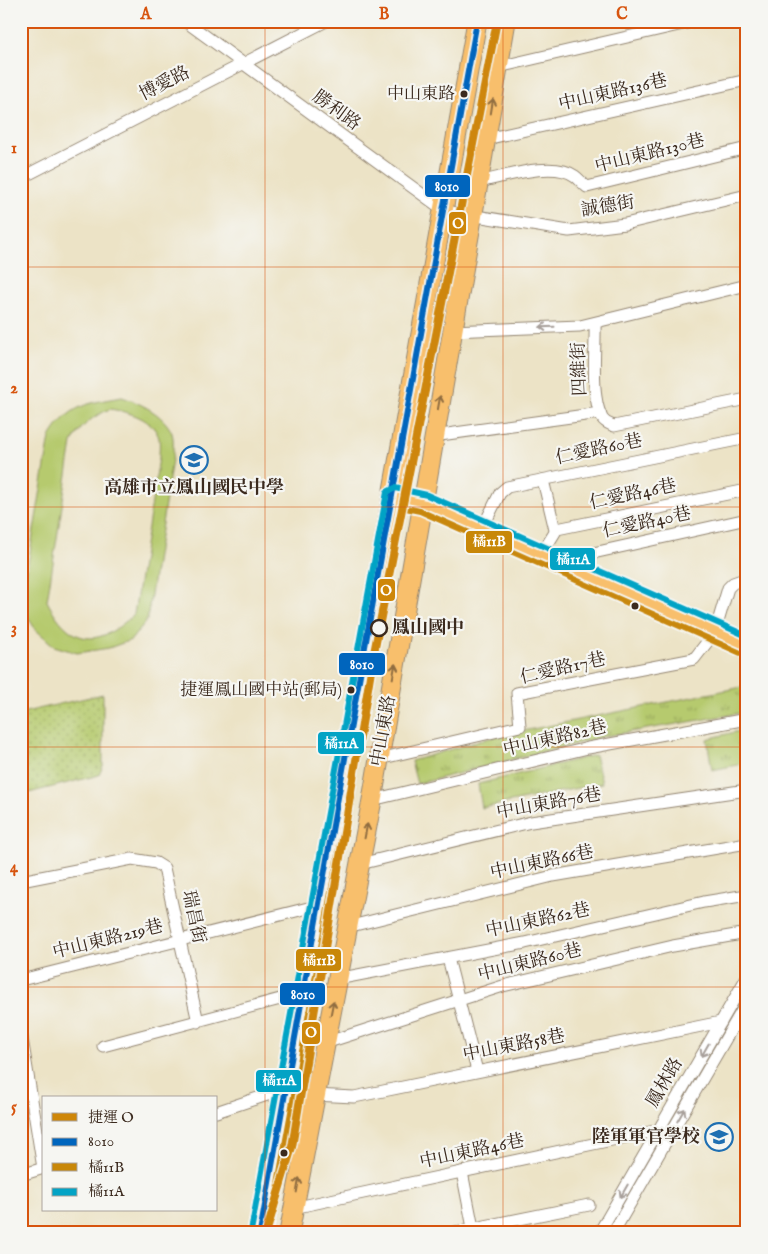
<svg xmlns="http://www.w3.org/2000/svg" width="768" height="1254" font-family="'IM FELL English','Noto Serif TC',serif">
  <defs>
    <pattern id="grass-tufts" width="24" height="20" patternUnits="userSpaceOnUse" patternTransform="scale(1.25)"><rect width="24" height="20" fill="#b6ca6e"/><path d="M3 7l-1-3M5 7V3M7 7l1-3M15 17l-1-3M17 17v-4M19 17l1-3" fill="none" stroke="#95a45a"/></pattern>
    <pattern id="park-dots" width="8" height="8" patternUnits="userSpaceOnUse" patternTransform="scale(1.25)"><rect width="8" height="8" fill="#b6ca6e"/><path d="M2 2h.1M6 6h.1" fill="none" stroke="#95a45a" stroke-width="1.8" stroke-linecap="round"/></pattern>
  </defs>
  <rect width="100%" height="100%" fill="#f6f6f2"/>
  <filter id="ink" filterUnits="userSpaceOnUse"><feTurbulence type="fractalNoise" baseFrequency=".02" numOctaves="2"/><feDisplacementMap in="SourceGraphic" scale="10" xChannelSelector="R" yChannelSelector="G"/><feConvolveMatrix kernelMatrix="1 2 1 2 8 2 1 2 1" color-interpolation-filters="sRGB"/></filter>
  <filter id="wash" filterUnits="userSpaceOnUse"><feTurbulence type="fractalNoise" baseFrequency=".0096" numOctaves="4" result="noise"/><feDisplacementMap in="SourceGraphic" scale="20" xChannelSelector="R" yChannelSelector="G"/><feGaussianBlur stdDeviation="1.12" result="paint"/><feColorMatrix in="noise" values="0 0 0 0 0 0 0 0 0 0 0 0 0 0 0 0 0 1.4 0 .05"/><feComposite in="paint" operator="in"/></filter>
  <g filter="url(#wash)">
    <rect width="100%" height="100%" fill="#ece3c6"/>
    <g fill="url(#grass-tufts)" stroke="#787a46">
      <path d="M747,686V712L606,736L417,784L411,761L493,737Z"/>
      <path d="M747,729V763L712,770L707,739Z"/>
      <path d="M595,755L602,783L482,808L478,784Z"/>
    </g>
    <path fill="url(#park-dots)" stroke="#787a46" d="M103,694V766L99,775L21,795V713Z"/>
    <path fill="#b6ca6e" stroke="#787a46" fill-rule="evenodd" d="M122,397C140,403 164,414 172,433C174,439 173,447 173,453L147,620L131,640L109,648L77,653L54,646L35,629L21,605L50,437C69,405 87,403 122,397ZM110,409C128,412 153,418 159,438C160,444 159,452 159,458L134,614C97,650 70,645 47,601L72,443C81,425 92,417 110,409Z"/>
  </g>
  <g filter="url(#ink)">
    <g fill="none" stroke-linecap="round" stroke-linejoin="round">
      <defs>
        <g id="street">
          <path d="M185,21L445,211L569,231L625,224L747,195"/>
          <path d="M498,67L696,21"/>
          <path d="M486,139L747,80"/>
          <path d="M21,178L326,21"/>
          <path d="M479,182C504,177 553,160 575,176C579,179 583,184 587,187L747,148"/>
          <path d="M595,323C596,349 590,395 602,418C605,423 609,424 614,426L747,399"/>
          <path d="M451,331L580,326L747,285"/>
          <path d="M433,436L600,413"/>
          <path d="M543,480L555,530"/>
          <path d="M482,529L500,493L507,487L747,438"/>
          <path d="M541,555L557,529L747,490"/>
          <path d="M557,561L747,519"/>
          <path d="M379,759L520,726L517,693L694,659L715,632L728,588L733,583L747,578"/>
          <path d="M372,800L588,748L747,719"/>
          <path d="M360,864L531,822L747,790"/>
          <path d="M21,881L132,859L156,863L164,868L198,1022"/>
          <path d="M347,927L553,876L747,843"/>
          <path d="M448,958L477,1071"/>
          <path d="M337,979L525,943L704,902L747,895"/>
          <path d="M21,980L320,905"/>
          <path d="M21,1032L43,1168"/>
          <path d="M325,1043L503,986L673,946L747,933"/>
          <path d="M103,1046L303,993"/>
          <path d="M216,1112L285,1089L314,1095L354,1097L721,1022"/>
          <path d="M462,1172L474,1233"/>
          <path d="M21,1175L44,1168"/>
          <path d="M293,1208L659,1130"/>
          <path d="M450,1233L589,1205"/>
          <path d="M599,1233L747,977"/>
          <path d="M613,1233L747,1002"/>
        </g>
        <g id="primary">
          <path d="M394,497L423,503L747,646"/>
          <path d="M260,1233L477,21"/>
          <path d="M289,1233L372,800L506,21"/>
        </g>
      </defs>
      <use href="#street" stroke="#948672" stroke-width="13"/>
      <use href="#primary" stroke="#948672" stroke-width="21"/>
      <use href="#street" stroke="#fff" stroke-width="11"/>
      <use href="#primary" stroke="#f8bf6c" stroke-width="19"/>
      <defs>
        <path id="bus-1" d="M260,1233L477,21"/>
        <path id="bus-2" d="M269,1233L401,507L420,511L743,654"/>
        <path id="bus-3" d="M251,1231L387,492L395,488L427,495L747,636"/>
      </defs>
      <use href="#bus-1" stroke="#f6f6f2" stroke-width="10"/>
      <use href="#bus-2" stroke="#f6f6f2" stroke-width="10"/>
      <use href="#bus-3" stroke="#f6f6f2" stroke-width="10"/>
      <use href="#bus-1" stroke="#0065bd" stroke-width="6"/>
      <use href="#bus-2" stroke="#c88708" stroke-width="6"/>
      <use href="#bus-3" stroke="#03a3c5" stroke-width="6"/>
      <defs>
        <path id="metro-1" d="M266,1233L292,1147L373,658L497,21"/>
      </defs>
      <use href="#metro-1" stroke="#f6f6f2" stroke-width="11"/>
      <use href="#metro-1" stroke="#ce8608" stroke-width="8"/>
    </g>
    <defs><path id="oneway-shaft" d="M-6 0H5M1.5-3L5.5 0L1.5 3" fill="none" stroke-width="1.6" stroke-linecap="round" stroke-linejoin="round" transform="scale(1.25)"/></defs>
    <g stroke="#906d41">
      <use href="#oneway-shaft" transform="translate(492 106) rotate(-81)"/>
      <use href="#oneway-shaft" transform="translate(439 403) rotate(-80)"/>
      <use href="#oneway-shaft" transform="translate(394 671) rotate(-80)"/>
      <use href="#oneway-shaft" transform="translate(366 831) rotate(-79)"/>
      <use href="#oneway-shaft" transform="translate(332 1008) rotate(-79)"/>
      <use href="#oneway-shaft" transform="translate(298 1185) rotate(-80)"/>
    </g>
    <g stroke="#a79f9a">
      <use href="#oneway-shaft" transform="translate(547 327) rotate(178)"/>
      <use href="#oneway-shaft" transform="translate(705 1050) rotate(120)"/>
      <use href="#oneway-shaft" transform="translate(681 1115) rotate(-60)"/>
      <use href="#oneway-shaft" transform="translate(624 1191) rotate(120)"/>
    </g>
  </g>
  <path fill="none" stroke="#d7540e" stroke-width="1" stroke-opacity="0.55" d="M265,21V1233M503,21V1233M21,267H747M21,507H747M21,747H747M21,987H747"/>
  <defs>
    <symbol id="school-ring" viewBox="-11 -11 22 22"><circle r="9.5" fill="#f6f6f2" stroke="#1f6fb2" stroke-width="1.5"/><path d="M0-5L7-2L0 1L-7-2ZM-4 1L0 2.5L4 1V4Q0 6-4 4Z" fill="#1f6fb2"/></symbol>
    <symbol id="university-ring" viewBox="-11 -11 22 22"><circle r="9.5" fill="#f6f6f2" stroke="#1f6fb2" stroke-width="1.5"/><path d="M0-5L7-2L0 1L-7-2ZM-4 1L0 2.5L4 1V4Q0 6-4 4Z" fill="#1f6fb2"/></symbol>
  </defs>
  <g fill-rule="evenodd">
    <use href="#school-ring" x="178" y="444" width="32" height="32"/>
    <use href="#university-ring" x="703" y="1121" width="32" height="32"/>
  </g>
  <g fill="#3b2a1e" stroke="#f6f6f2" stroke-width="2">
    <circle cx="464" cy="94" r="4.5"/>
    <circle cx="635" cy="606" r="4.5"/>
    <circle cx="351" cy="690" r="4.5"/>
    <circle cx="284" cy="1153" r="4.5"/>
  </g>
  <circle fill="#f6f6f2" stroke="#3b2a1e" stroke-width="2.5" cx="379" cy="628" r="8"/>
  <g text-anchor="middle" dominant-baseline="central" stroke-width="4.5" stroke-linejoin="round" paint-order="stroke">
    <g font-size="17" fill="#3b2a1e" stroke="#f6f6f2" text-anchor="end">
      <text x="455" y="94">中山東路</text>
      <text x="342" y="690">捷運鳳山國中站(郵局)</text>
    </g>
    <g font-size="18" fill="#3b2a1e" stroke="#f6f6f2">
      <text transform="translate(165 84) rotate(-27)">博愛路</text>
      <text transform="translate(613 93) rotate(-13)">中山東路136巷</text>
      <text transform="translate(336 111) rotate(36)">勝利路</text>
      <text transform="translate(650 154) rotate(-14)">中山東路130巷</text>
      <text transform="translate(608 207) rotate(-9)">誠德街</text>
      <text transform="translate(580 369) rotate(-92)">四維街</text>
      <text transform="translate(599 450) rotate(-12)">仁愛路60巷</text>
      <text transform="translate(633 495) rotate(-12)">仁愛路46巷</text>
      <text transform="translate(647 523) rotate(-12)">仁愛路40巷</text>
      <text transform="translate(563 669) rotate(-13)">仁愛路17巷</text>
      <text transform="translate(384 731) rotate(-80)">中山東路</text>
      <text transform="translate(555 739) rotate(-13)">中山東路82巷</text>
      <text transform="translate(549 804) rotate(-10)">中山東路76巷</text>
      <text transform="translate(542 863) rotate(-12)">中山東路66巷</text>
      <text transform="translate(193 917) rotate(78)">瑞昌街</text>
      <text transform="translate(538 921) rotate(-12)">中山東路62巷</text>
      <text transform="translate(108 940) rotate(-14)">中山東路219巷</text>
      <text transform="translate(530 963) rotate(-14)">中山東路60巷</text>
      <text transform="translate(514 1046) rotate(-11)">中山東路58巷</text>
      <text transform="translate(665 1083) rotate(-60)">鳳林路</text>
      <text transform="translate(472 1152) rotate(-12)">中山東路46巷</text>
    </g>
    <g font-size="18" font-weight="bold" fill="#3b2a1e" stroke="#f6f6f2">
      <text x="194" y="488">高雄市立鳳山國民中學</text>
      <text x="700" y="1137" text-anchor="end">陸軍軍官學校</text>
    </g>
    <g font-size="18" font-weight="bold" fill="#3b2a1e" stroke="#f6f6f2" text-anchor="start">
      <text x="392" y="628">鳳山國中</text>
    </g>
  </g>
  <g stroke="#f6f6f2" stroke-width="2">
    <rect x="424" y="174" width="47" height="24" rx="5" fill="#0065bd"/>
    <rect x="448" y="211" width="19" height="24" rx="5" fill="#ce8608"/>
    <rect x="465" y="530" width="48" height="24" rx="5" fill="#c88708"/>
    <rect x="549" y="547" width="47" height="24" rx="5" fill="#03a3c5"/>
    <rect x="377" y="578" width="19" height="24" rx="5" fill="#ce8608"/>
    <rect x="338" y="652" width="48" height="24" rx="5" fill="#0065bd"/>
    <rect x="317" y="731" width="48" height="24" rx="5" fill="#03a3c5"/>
    <rect x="295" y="948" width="47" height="24" rx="5" fill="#c88708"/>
    <rect x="279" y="982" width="47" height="24" rx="5" fill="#0065bd"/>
    <rect x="301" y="1021" width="20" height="24" rx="5" fill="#ce8608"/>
    <rect x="255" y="1069" width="47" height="24" rx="5" fill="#03a3c5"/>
  </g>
  <g font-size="14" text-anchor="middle" font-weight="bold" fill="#fff">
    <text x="447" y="191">8010</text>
    <text x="458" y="228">O</text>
    <text x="489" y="546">橘11B</text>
    <text x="573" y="564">橘11A</text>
    <text x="386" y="595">O</text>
    <text x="362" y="669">8010</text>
    <text x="341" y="748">橘11A</text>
    <text x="319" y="965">橘11B</text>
    <text x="303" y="999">8010</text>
    <text x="311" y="1037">O</text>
    <text x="279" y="1085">橘11A</text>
  </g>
  <rect width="768" height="1254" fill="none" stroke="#f6f6f2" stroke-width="55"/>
  <rect x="42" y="1096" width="175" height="115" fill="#f6f6f2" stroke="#aba49d"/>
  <rect x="52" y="1113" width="25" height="8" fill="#ce8608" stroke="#aba49d"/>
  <text x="88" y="1122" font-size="15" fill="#3b2a1e">捷運 O</text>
  <rect x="52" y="1138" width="25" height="8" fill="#0065bd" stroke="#aba49d"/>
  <text x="88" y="1146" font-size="15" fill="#3b2a1e">8010</text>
  <rect x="52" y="1163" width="25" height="8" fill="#c88708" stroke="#aba49d"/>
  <text x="88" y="1172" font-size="15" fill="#3b2a1e">橘11B</text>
  <rect x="52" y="1188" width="25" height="8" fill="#03a3c5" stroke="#aba49d"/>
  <text x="88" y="1196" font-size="15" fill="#3b2a1e">橘11A</text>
  <rect x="28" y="28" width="712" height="1198" fill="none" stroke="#d7540e" stroke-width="2"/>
  <g font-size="16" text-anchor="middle" font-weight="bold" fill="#d7540e">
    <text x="146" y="19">A</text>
    <text x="384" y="19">B</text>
    <text x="622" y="19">C</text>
    <text x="14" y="153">1</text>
    <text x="14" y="393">2</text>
    <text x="14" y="633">3</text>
    <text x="14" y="872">4</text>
    <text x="14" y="1112">5</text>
  </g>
</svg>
